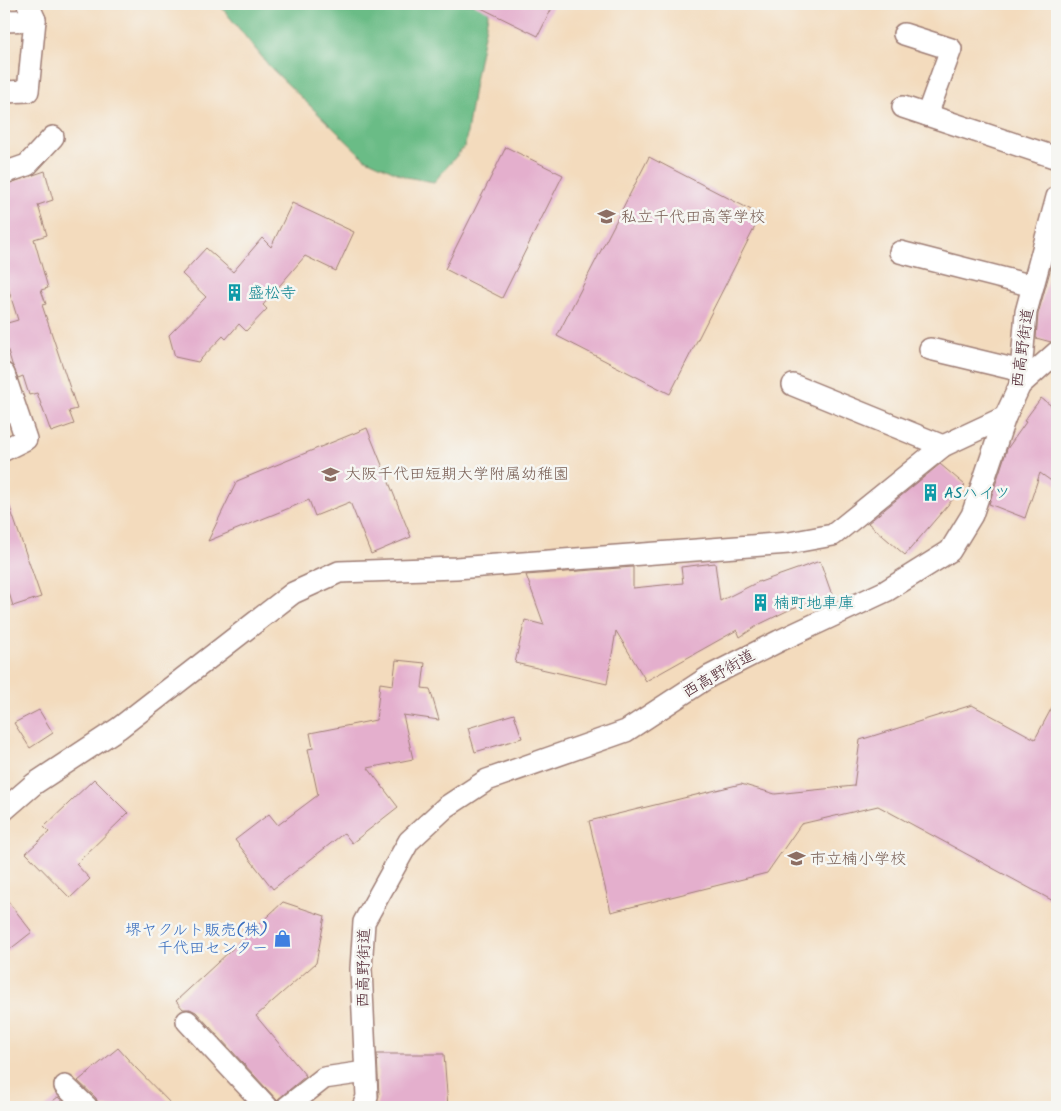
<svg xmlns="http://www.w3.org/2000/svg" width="1061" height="1111" font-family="Kalam,'Klee One',sans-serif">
  <rect width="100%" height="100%" fill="#f6f6f2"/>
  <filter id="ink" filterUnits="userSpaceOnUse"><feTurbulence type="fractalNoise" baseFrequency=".02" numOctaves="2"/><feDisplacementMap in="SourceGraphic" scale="10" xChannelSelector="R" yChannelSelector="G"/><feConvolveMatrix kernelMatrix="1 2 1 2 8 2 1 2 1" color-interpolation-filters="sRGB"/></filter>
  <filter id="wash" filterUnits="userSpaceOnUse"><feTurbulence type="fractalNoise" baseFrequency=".0096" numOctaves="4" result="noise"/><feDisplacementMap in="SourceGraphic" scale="20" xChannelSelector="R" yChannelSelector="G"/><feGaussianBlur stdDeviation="1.12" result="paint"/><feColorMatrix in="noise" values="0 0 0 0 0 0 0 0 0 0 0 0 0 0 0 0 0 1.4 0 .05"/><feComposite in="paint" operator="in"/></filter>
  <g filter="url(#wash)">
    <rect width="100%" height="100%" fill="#f3dbbd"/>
    <path fill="#6bbc86" stroke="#5a6e58" d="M219,4H490L475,81L465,146L434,182L406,177L364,158L270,67Z"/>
    <g id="blocks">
      <g fill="#e4afcd">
        <path d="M473,4H554L538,36Z"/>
        <path d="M506,147L563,175L502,298L445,269Z"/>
        <path d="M649,157L761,215L670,394L557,336Z"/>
        <path d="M45,171L53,200L38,205L47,235L34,239L48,288L41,290L46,304L42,305L77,409L69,411L74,424L51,432L37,393L29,395L23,376L18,378L12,364L4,338V324L18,320L4,275V185Z"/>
        <path d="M292,203L354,232L336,271L305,256L263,305L267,309L246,331L239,324L226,339L223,336L198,362L175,357L169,335L206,297L182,274L206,248L233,272L262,238L271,247Z"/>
        <path d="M1057,246V340L1051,342L1036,338L1038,314Z"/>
        <path d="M1041,398L1057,410V485L1040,473L1025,518L989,504L1007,449L1026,422L1024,421Z"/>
        <path d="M367,428L411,537L371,554L350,502L315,516L309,500L208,541L237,481Z"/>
        <path d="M940,464L965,485L905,555L868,523Z"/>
        <path d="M4,502H8L41,597L13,606L9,593L4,594Z"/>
        <path d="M820,561L832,595L793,608L760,624L740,637L737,630L646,681L616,631L607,684L515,663L525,620L544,625L526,575L633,567V588L683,583L681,567L715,563L720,601L760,581V582Z"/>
        <path d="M396,660L425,663L422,688L430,689L439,720L403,715L413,759L368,768L398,807L352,843L344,833L273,889L235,840L269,814L278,825L318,795L308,749L313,748L310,733L376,720L380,683L393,685Z"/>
        <path d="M1057,698V903L878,806L801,824L767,873L611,912L589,821L741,784L775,794L854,786L860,740L972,705L1035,739Z"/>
        <path d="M39,710L53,733L30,748L14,723Z"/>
        <path d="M514,714L522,738L475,752L468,728Z"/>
        <path d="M94,779L128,813L76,864L90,879L70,898L26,853L49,832L44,827Z"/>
        <path d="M4,896L32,932L4,954Z"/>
        <path d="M283,902L325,916L316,963L256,1016L306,1076L277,1100L196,1012L190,1009H183L176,1001Z"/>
        <path d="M118,1048L134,1066L174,1107H99L96,1098L78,1081Z"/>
        <path d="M377,1054H444L448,1107H376L379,1096Z"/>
        <path d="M58,1097L69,1107H45Z"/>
      </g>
    </g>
  </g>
  <g filter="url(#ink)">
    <use href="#blocks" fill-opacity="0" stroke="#9e7d74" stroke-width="1"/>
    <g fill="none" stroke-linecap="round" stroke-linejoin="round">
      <defs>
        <g id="minor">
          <path d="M4,21L35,20L28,4"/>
          <path d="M904,34L951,49L927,115"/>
          <path d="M4,92L28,91L35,20"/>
          <path d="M903,107L1057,158"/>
          <path d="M4,173L27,165L53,137"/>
          <path d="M900,252L1033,286"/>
          <path d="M930,349L1022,371"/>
          <path d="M4,374L26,439L4,450"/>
          <path d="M793,385L943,446"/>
          <path d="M1020,385L1057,352"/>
          <path d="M4,810L34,784L119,728L293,593L339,572L456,568L789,543L833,535L943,446L1005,417"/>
          <path d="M187,1021L267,1107"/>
          <path d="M65,1086L87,1107"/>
          <path d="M287,1107L324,1078L365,1072"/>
          <path d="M363,1107L367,1097L361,969L364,922L409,841L446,807L487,780L626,731L710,676L779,641L886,591L950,551L972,515L1005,417L1020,385L1026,312L1057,197"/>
        </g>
      </defs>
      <use href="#minor" stroke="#9e7d74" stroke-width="24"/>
      <use href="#minor" stroke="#fff" stroke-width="21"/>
    </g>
  </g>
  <defs>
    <symbol id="school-bare" viewBox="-9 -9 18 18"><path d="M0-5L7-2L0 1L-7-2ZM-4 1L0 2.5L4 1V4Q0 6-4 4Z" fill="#8d6e63" stroke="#f6f6f2" stroke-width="2.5" paint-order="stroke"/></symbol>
    <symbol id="building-bare" viewBox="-9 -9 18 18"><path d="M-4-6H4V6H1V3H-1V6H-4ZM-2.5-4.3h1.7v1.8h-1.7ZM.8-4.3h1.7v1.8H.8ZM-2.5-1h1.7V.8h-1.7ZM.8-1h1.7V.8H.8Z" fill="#0f9aa8" stroke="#f6f6f2" stroke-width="2.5" paint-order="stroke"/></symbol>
    <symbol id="shop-bare" viewBox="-9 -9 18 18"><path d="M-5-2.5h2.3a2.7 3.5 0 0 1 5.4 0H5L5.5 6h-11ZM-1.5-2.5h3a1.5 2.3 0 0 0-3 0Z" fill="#3f7fe0" stroke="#f6f6f2" stroke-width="2.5" paint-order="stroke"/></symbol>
  </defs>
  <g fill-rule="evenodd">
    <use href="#school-bare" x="594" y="204" width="25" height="25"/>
    <use href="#building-bare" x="222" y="280" width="25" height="25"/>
    <use href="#school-bare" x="318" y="462" width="25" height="25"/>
    <use href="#building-bare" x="918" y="480" width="25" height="25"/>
    <use href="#building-bare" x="748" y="590" width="25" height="25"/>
    <use href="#school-bare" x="784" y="846" width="25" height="25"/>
    <use href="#shop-bare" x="270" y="926" width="25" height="25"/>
  </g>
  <g text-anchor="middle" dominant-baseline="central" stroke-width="5" stroke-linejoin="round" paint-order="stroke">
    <g font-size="16" fill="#785e54" stroke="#f6f6f2" text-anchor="start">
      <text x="621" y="217">私立千代田高等学校</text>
      <text x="345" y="474">大阪千代田短期大学附属幼稚園</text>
      <text x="810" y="859">市立楠小学校</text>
    </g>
    <g font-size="16" fill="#0d838f" stroke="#f6f6f2" text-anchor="start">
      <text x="248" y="293">盛松寺</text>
      <text x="944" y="493">ASハイツ</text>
      <text x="774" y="603">楠町地車庫</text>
    </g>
    <g font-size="16" fill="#4a1f2b" stroke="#f6f6f2">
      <text transform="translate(1023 348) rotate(-82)">西高野街道</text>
      <text transform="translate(719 674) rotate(-30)">西高野街道</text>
      <text transform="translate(364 968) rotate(-89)">西高野街道</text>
    </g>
    <g font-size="16" fill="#366cbe" stroke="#f6f6f2" text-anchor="end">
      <text x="268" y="930">堺ヤクルト販売(株)<tspan x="268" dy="18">千代田センター</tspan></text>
    </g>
  </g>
  <rect width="1061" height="1111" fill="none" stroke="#f6f6f2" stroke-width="20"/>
</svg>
